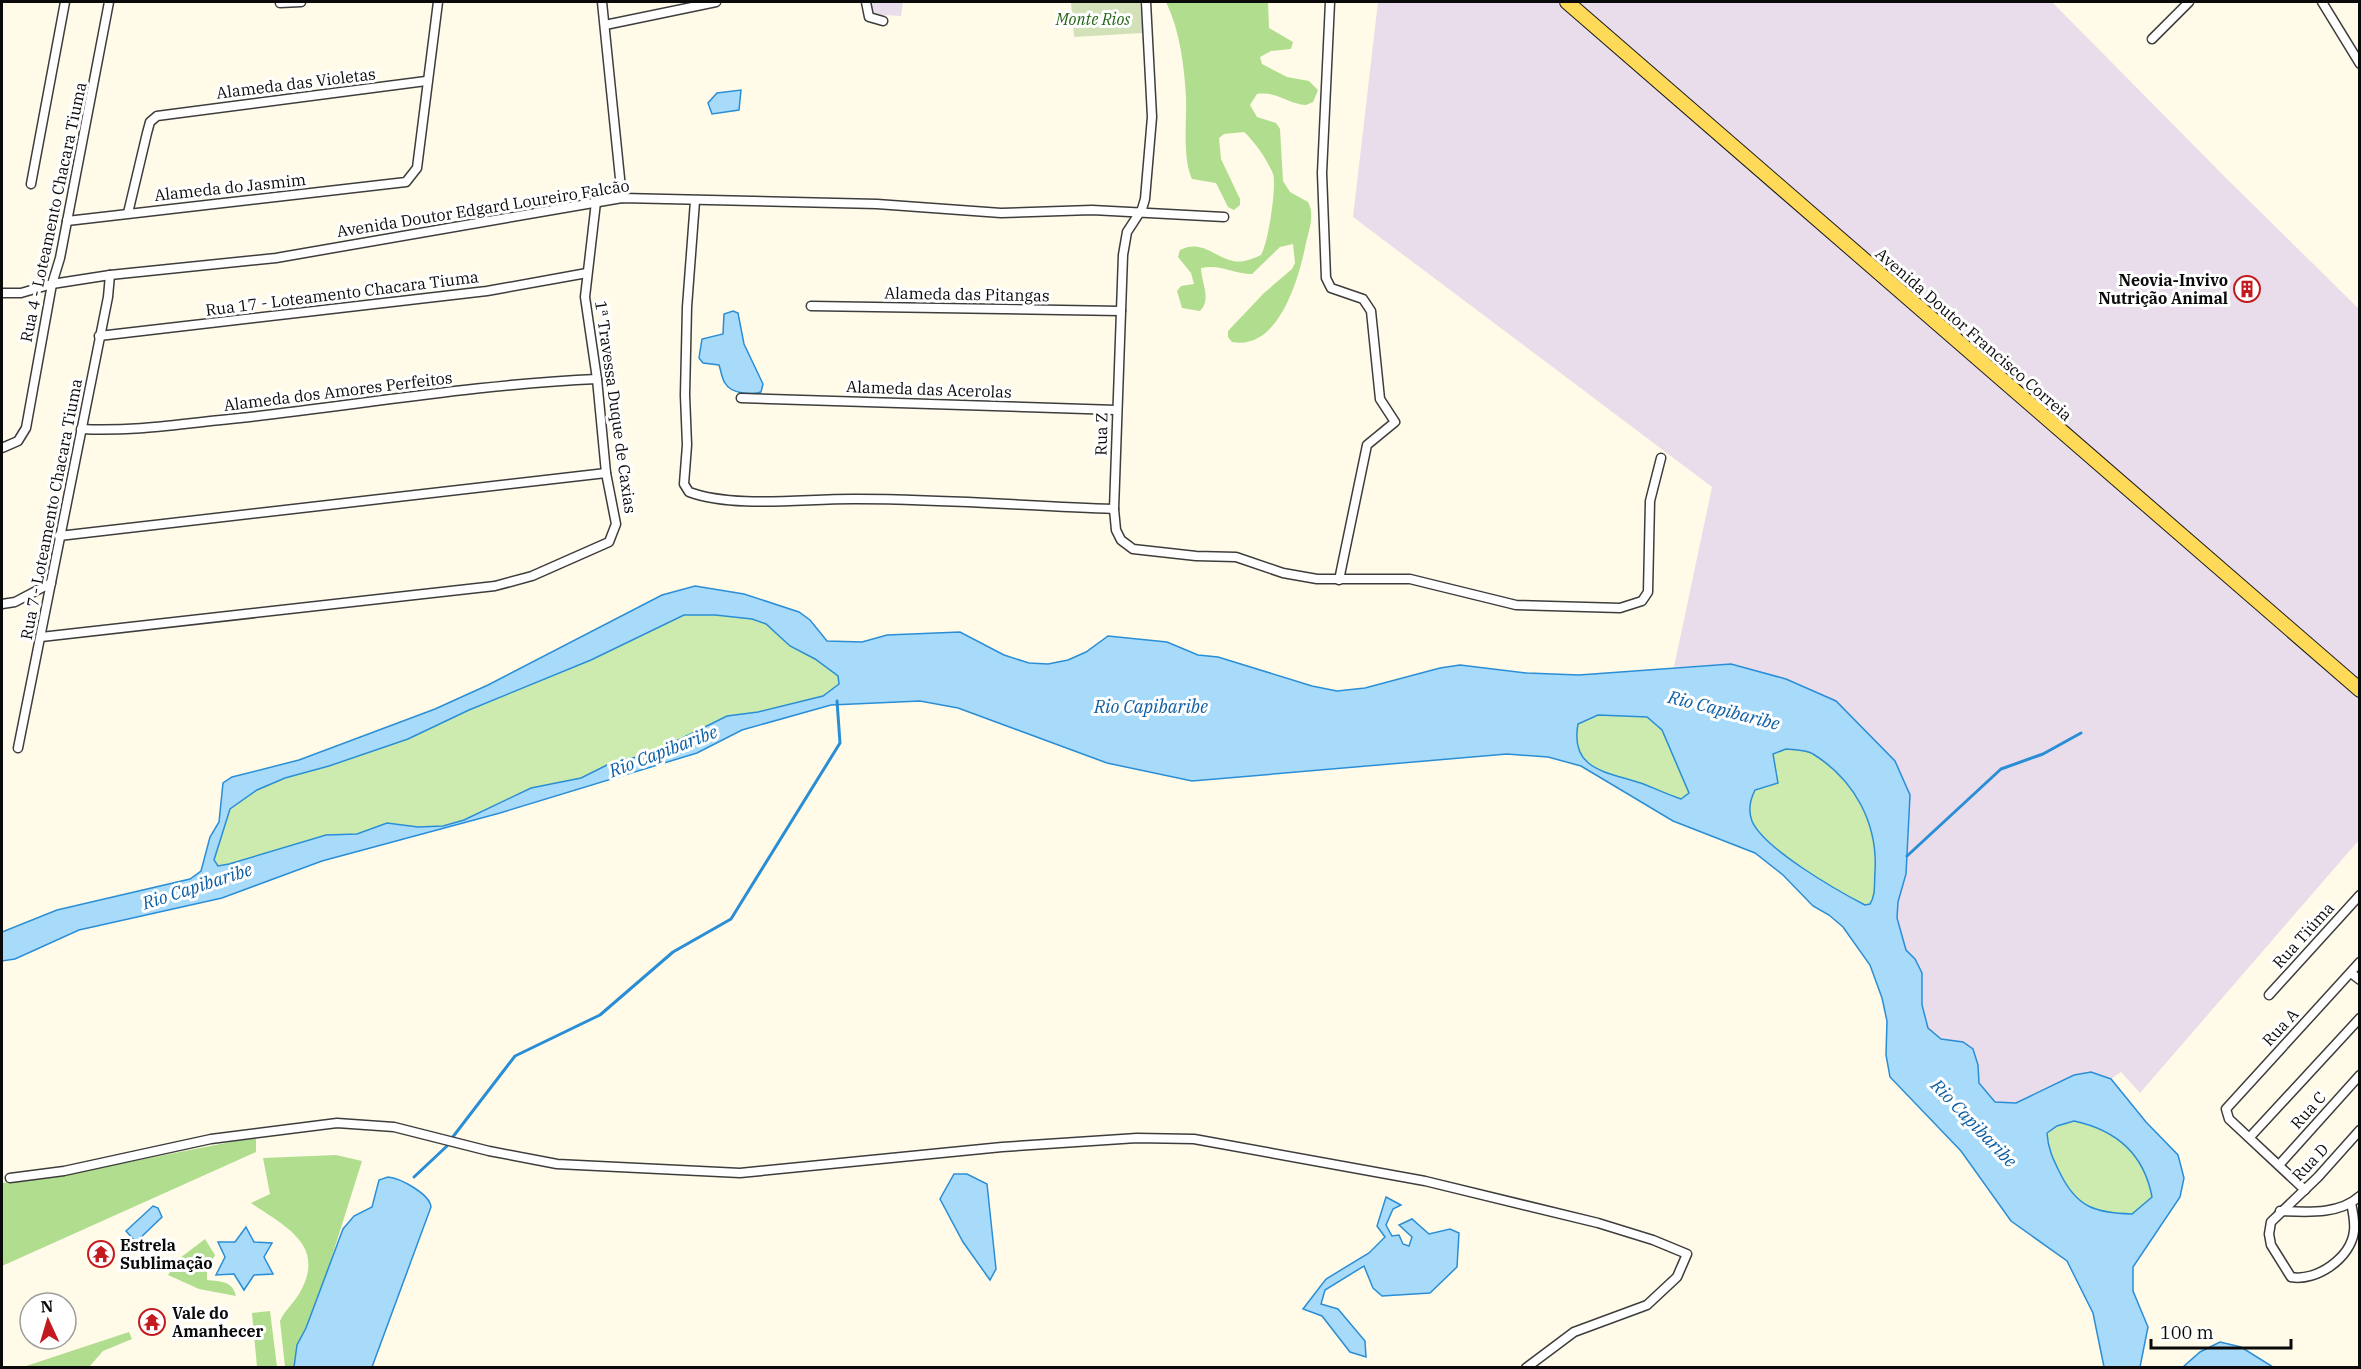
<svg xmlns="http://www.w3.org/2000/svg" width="2361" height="1369" font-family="'IBM Plex Serif',serif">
  <rect width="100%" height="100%" fill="#fffbe8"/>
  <g fill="#e9ddeb">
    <path d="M868,2H903L901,16L869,14Z"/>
    <path d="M1378,2H2052L2227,179L2359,309V840L2140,1093L2121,1072L2111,1079L2091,1072L2016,1103H1994L1979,1083L1978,1065L1963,1042L1941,1039L1928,1028L1922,1005L1915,959L1906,950L1897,918L1898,902L1906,874L1910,795L1895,761L1836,701L1786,679L1731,664L1674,667L1712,487L1353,217Z"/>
  </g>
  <g fill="#cdebaf">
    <path d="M684,615H715L753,619L766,624L790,646L815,659L838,676L839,684L823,696L758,712L727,716L650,754L611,763L581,778L511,797L464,820L443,826L418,827L387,823L357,834L326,835L229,864L218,866L214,860L230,809L257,790L285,778L329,766L408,739L469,710L591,660Z"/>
    <path d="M1598,715L1647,717L1663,730L1689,793L1681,799C1669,795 1658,790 1646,785C1612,772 1569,774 1578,724Z"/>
    <path d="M1786,749C1794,750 1807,750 1813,754C1855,781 1878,824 1875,872C1874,883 1876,895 1870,904L1865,905C1837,891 1765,850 1752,822C1748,811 1750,800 1755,790L1768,787L1778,774L1773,765V754Z"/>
    <path d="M2074,1121C2117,1130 2143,1154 2152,1197L2132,1215C2095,1212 2077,1208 2060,1173C2053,1159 2048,1149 2047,1133L2057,1126Z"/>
  </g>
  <g fill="#b0dd8e">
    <path d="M1166,2H1268L1269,28L1293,42L1291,49L1271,51L1260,57L1262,64L1287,77L1309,81L1318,90L1313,102L1306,105C1288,104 1277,91 1257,94L1250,105L1257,117L1276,123L1280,129L1283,181L1290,192L1308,202C1315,214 1309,230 1306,243C1299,278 1279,351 1232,342L1228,337V331L1264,293L1292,269L1295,263L1293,244L1280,247L1252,274C1232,274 1222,264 1201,268C1201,282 1212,299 1200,311L1182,308L1177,291L1181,286L1194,284L1191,273L1178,257L1180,250C1202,239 1214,257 1233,261C1243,263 1252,259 1261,255C1268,245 1277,185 1273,174C1267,159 1255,142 1244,132L1224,134L1219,138L1221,159L1240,199V205L1234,210L1228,207L1216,183L1192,179C1182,157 1187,120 1186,97C1184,65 1180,31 1166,2Z"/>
    <path d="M256,1137V1152L2,1266V1183L68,1174Z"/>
    <path d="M336,1155L362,1161L297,1367H285L280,1321C285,1310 293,1304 299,1294C328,1245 284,1226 251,1203L270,1194L263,1158Z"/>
    <path d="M205,1239L215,1255L207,1271V1280C221,1282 232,1280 236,1296L199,1289L168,1275L180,1258Z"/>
    <path d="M270,1311L277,1367H257L252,1313Z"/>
    <path d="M129,1332L132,1339L103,1351L89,1367H23Z"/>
  </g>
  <path fill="#d3e1b9" d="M1071,2H1140L1143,33L1074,37Z"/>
  <g fill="#a8dafa" stroke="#2a8ed6" stroke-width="1.5" fill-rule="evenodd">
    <path d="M741,90L739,110L712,114L708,103L717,93Z"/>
    <path d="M733,311L738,313L744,344L763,384L761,392C751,395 731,394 725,383C722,379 721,371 719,365L703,363L699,358L702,339L723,334L724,314Z"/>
    <path d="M695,586L744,594L799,612L810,620L827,641L862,642L887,635L960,632L1004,655L1029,663L1048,664L1068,660L1086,652L1108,636L1167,642L1198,655L1218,657L1312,686L1337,691L1365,688L1440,668L1460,665L1527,673L1579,675L1731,664L1786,679L1836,701L1895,761L1910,795L1906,874L1898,902L1897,918L1906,950L1915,959L1922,973V1005L1928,1028L1941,1039L1963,1042L1973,1049L1978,1065L1979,1083L1995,1102L2016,1103L2074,1075L2091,1072L2111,1079L2146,1122L2178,1155L2184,1178L2180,1197L2133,1267V1291L2148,1327L2140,1367H2104L2093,1313L2067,1261L2011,1221L1961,1151L1890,1077L1886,1055L1887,1021L1882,998L1870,965L1843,927L1829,915L1813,906L1783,875L1755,853L1673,821L1581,766L1548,757L1507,754L1192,781L1107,763L958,708L920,701L831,705L742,730L697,753L500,813L322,861L222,898L79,930L15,959L2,961V932L57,910L190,879L201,871L210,837L219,822L223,783L232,777L299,760L435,709L488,685L662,595ZM684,615H715L752,619L766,624L790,646L815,659L838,676L839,684L823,696L758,712L727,716L650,754L611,763L581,778L531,788L464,820L443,826L418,827L387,823L357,834L326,835L229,864L218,866L214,860L230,809L257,790L285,778L329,766L408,739L469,710L591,660ZM1598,715L1647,717L1662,730L1689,793L1681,799C1669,795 1658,790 1646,785C1612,772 1569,773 1578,724ZM1786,749C1794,750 1807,750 1813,754C1855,780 1878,824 1875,872C1874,883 1876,895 1870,904L1865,905C1838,891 1764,849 1752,821C1748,811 1750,800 1755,790L1778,783L1773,754ZM2074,1121C2116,1130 2144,1154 2152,1197L2132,1214C2096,1213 2077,1208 2060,1173C2053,1159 2048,1149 2047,1133L2057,1126Z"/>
    <path d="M954,1174H967L987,1184L996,1269L990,1280L963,1242L940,1199Z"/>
    <path d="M388,1177C400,1178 430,1194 431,1207L372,1367H294L297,1345L306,1328L343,1229L354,1216L372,1207L379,1180Z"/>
    <path d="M1386,1197L1401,1205L1393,1209L1386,1225L1392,1236L1399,1235L1403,1244L1409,1246L1412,1237L1399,1225L1412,1219L1429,1234L1450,1229L1459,1233L1457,1267L1430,1293L1382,1296L1373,1288L1364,1266L1325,1290L1321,1304L1338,1309L1365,1341L1366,1357L1350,1352L1322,1316L1303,1309L1326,1279L1369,1253L1385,1237L1377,1226Z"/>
    <path d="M153,1206L158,1208L162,1217L136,1242L126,1231Z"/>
    <path d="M246,1227L254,1242L272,1243L264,1257L273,1274L254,1275L244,1290L234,1274L216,1275L225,1257L218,1242H235Z"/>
    <path d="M2220,1342L2241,1347L2273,1367H2183L2200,1352Z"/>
  </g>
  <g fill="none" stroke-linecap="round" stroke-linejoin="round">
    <g stroke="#2a8ed6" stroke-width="3">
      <path d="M1907,856L2001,769L2043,754L2081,733"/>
      <path d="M452,1138L515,1056L600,1015L673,952L731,919L840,743L837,701"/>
      <path d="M414,1177L447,1146"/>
    </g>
    <defs>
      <g id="street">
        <path d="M602,2L622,198"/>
        <path d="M866,2L869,17L883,21"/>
        <path d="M1146,2L1152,117L1145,199L1142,209L1127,232L1123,255L1114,509L1116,530L1121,540L1133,549L1196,556L1236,557L1283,573L1317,579H1410L1516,605L1620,608L1642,601L1648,592L1650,501L1661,458"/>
        <path d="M1330,2L1322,173L1326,278L1331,288L1363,299L1371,311L1380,399L1395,422L1367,445L1339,580"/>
        <path d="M2322,2L2360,64"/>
        <path d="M280,3L301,2"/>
        <path d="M605,25L716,2"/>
        <path d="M2152,39L2189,2"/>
        <path d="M31,184L65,2"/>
        <path d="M695,201L687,307L685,395L687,445L684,484L689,492C736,509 807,498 858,499C943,499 1028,506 1114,509"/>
        <path d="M128,213L147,133L150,122L157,116L426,81"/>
        <path d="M67,221L406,182L417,168L438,2"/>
        <path d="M2,293H21L52,284L110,275L276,258L622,198L877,204L1001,213L1092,210L1224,217"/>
        <path d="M811,306L1121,311"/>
        <path d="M99,336L487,291L587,273"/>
        <path d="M741,398L1116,410"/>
        <path d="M81,429C134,432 187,423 240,418C358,405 479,384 597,379"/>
        <path d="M2,448L18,441L26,428L52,284L60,258L109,2"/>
        <path d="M59,536L606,473"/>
        <path d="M2,604L15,602L51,583"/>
        <path d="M41,637L495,586L532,576L609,542L616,524L606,473L597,379L585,297L596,202"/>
        <path d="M18,748L108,297L110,275"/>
        <path d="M2351,973L2360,980"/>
        <path d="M2269,995L2360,895"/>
        <path d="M2250,1137L2360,1018"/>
        <path d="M2279,1165L2360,1075"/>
        <path d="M10,1178L64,1171L211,1139L337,1123L394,1127L489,1151L557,1164L740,1173L1002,1147L1137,1138L1194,1139L1425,1181L1598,1223L1653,1240L1687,1254L1677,1277L1647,1305L1574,1332L1526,1368"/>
        <path d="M2305,1190L2229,1119L2226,1109L2360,962"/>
        <path d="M2351,1203C2353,1212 2355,1223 2354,1231C2351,1258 2316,1282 2291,1277L2271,1245L2269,1234L2271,1222L2318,1177L2360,1130"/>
        <path d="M2280,1211C2307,1212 2339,1215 2360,1196"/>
      </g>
      <path id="primary" d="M1567,2L2360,690"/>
    </defs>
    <use href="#street" stroke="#3d3d3d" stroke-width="11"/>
    <use href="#primary" stroke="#1b1b1b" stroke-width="16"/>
    <use href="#street" stroke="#fff" stroke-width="8"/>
    <use href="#primary" stroke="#ffd958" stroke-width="14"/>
  </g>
  <defs>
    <symbol id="building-ring" viewBox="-11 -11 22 22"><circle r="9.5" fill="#fff" stroke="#c21a1f" stroke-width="1.5"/><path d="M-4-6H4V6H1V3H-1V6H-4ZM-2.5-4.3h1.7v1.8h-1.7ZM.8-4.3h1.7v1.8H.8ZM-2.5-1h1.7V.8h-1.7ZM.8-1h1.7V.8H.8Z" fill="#c21a1f"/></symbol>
    <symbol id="temple-ring" viewBox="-11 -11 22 22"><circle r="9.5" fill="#fff" stroke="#c21a1f" stroke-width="1.5"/><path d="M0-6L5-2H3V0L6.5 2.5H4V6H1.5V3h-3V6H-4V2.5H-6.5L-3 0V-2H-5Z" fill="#c21a1f"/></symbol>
  </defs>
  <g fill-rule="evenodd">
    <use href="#building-ring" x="2232" y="274" width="30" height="30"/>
    <use href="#temple-ring" x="86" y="1239" width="30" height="30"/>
    <use href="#temple-ring" x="137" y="1307" width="30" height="30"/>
  </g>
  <g text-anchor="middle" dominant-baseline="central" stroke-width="6" stroke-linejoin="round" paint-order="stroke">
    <g font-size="16" font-style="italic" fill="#266518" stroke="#fff">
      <text x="1093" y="19">Monte Rios</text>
    </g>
    <g font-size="16" fill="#0a0a0a" stroke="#fff">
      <text transform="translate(296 83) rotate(-7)">Alameda das Violetas</text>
      <text transform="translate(230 187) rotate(-6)">Alameda do Jasmim</text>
      <text transform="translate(483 208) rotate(-9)">Avenida Doutor Edgard Loureiro Falcão</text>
      <text transform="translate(53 212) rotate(-78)">Rua 4 - Loteamento Chacara Tiuma</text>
      <text transform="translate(342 293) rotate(-7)">Rua 17 - Loteamento Chacara Tiuma</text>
      <text transform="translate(967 294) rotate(1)">Alameda das Pitangas</text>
      <text transform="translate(1974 334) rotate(41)">Avenida Doutor Francisco Correia</text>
      <text transform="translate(929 389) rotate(2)">Alameda das Acerolas</text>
      <text transform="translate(338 391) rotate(-7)">Alameda dos Amores Perfeitos</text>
      <text transform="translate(616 407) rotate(82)">1ª Travessa Duque de Caxias</text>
      <text transform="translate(1101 434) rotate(-89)">Rua Z</text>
      <text transform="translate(51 509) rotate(-79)">Rua 7 - Loteamento Chacara Tiuma</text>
      <text transform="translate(2303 935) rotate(-48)">Rua Tiúma</text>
      <text transform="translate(2280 1027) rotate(-47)">Rua A</text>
      <text transform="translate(2308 1110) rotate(-48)">Rua C</text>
      <text transform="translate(2310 1162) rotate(-47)">Rua D</text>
    </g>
    <g font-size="16" font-weight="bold" fill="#0a0a0a" stroke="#fff" text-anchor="start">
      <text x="2228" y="280" text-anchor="end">Neovia-Invivo<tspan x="2228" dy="18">Nutrição Animal</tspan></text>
      <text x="120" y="1245">Estrela<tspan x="120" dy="18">Sublimação</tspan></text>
      <text x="172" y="1313">Vale do<tspan x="172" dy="18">Amanhecer</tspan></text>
    </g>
    <g font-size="18" font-style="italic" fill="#0d5ea3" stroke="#fff">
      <text x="1151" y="706">Rio Capibaribe</text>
      <text transform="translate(1724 710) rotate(14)">Rio Capibaribe</text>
      <text transform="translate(663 751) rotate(-21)">Rio Capibaribe</text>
      <text transform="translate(197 886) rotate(-18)">Rio Capibaribe</text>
      <text transform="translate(1974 1123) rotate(46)">Rio Capibaribe</text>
    </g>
  </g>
  <rect width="2361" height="1369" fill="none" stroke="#0a0a0a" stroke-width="6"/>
  <g transform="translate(48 1321) rotate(356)"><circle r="28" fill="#ffffff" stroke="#9d9d9d" stroke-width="1.5"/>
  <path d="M0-4.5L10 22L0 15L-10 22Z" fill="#c21a1f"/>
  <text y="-9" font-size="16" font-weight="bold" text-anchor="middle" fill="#0a0a0a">N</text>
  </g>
  <path d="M2151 1339v9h140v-9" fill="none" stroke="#0a0a0a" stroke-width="3"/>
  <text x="2160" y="1339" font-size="18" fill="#0a0a0a" stroke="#ffffff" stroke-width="4.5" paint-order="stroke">100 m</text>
</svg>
